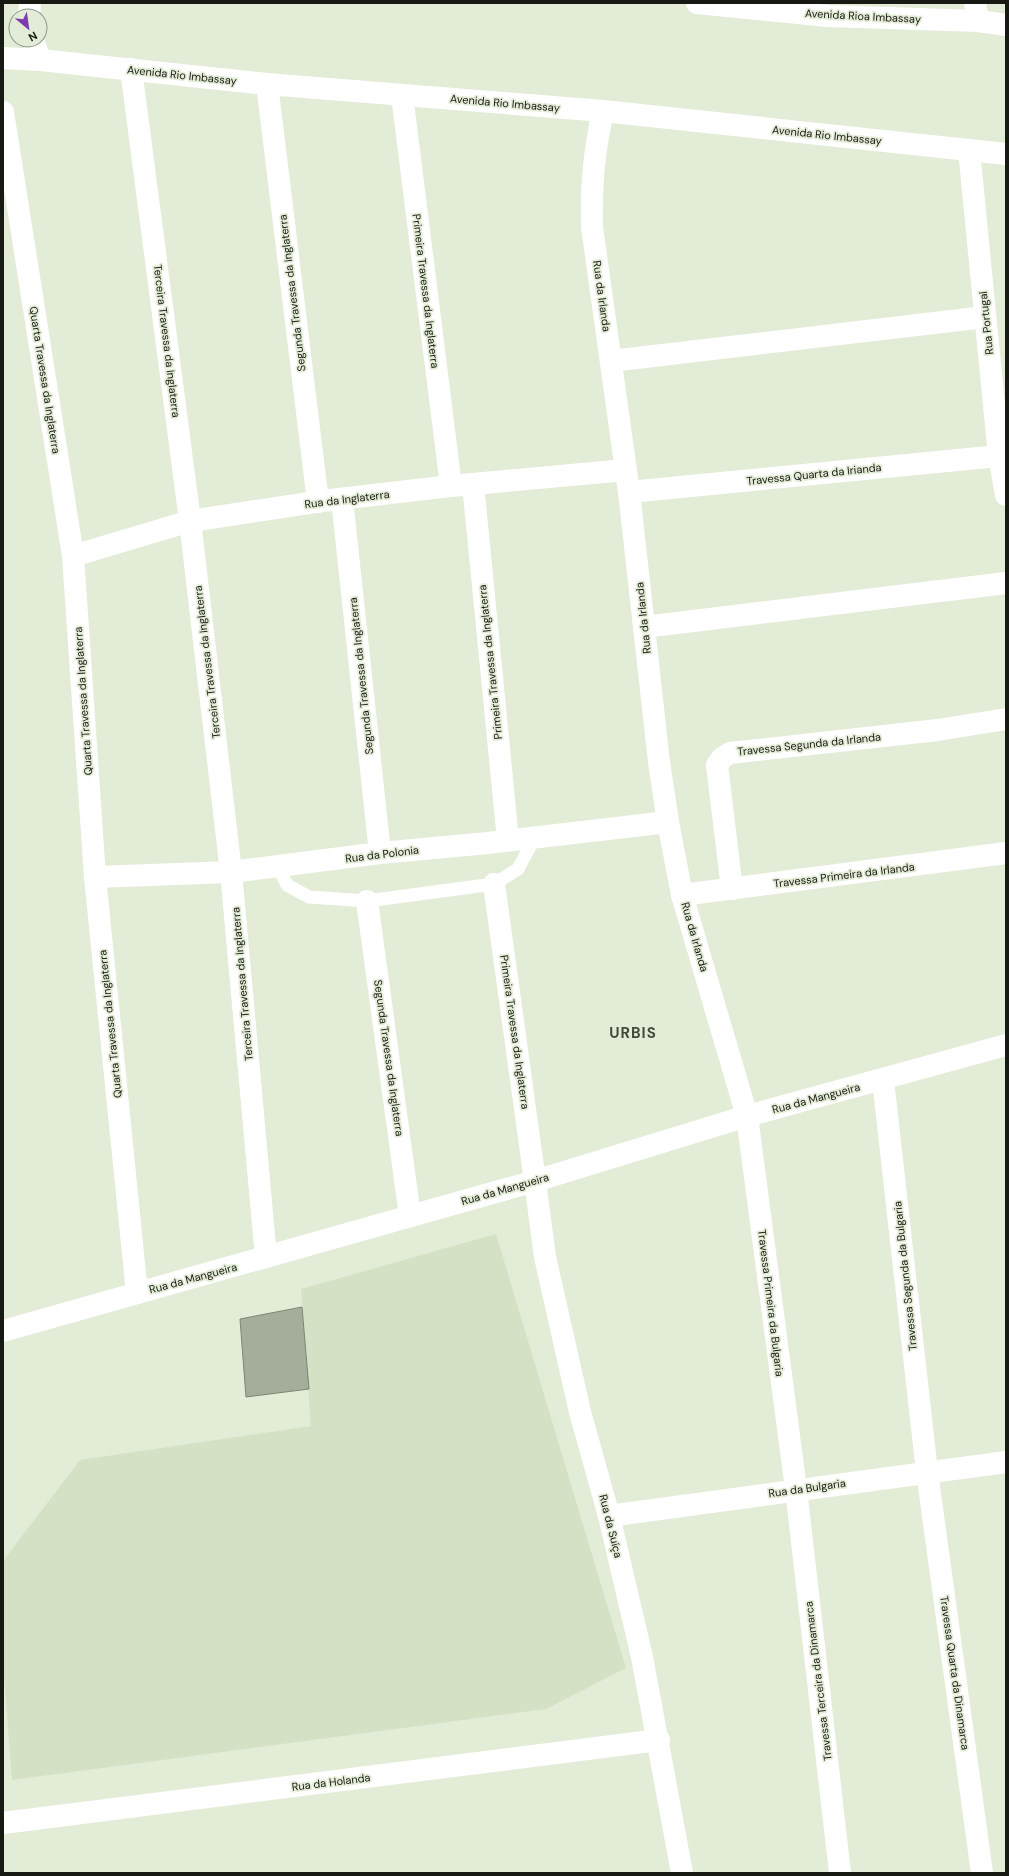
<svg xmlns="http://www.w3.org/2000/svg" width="1009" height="1876" font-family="'DM Sans',sans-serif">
  <rect width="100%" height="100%" fill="#e3ecd7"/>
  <path fill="#d5e1c5" d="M496,1234L626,1668L546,1709L12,1780L3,1665V1561L80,1460L311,1426L301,1289Z"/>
  <path fill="#a5ae9a" stroke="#7d8673" d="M302,1307L309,1389L246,1397L240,1319Z"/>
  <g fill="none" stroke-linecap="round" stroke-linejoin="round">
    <path stroke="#fff" stroke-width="13" d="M278,866L287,885L309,897L367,901L494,884L518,869L535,837"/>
    <g stroke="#fff" stroke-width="22">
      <path d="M697,3L828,16L978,21L1006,25"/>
      <path d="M975,3L978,21"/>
      <path d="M131,69L190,521L231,872L266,1257"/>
      <path d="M267,84L318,502"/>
      <path d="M402,95L451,486"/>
      <path d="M3,112L73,556L95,877L137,1293"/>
      <path d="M969,150L999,456L1006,495"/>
      <path d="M611,361L985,317"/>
      <path d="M473,484L508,840"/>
      <path d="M629,492L999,456"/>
      <path d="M342,499L380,853"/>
      <path d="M73,556L190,521L322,501L451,486L626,470"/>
      <path d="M644,627L1006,583"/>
      <path d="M95,877L231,872L380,853L488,843L668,822"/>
      <path d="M732,889L717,765L722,758L730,753L938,730L1006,719"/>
      <path d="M682,895L1006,853"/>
      <path d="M367,901L410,1216"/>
      <path d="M883,1080L927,1472L982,1873"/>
      <path d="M3,1331L535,1181L494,884"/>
      <path d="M609,1516L1006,1462"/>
      <path d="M3,1823L659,1740"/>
      <path d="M840,1873L796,1489L747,1116L1006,1045"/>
    </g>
    <g stroke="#fff" stroke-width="22">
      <path d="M29,16L30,3"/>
      <path d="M33,40L40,60"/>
      <path d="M3,58L40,60L267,84L603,111L1006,154"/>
      <path d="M603,111C594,153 591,184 592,227L629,492L659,762L668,822L682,895L747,1116L535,1181L545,1257L580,1412L609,1516L642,1657L682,1873"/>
    </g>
  </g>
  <g text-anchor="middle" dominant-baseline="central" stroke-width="3.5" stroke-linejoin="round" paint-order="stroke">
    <g font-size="11" fill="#171a13" stroke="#e3ecd7">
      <text transform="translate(863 16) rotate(3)">Avenida Rioa Imbassay</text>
      <text transform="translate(182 75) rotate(6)">Avenida Rio Imbassay</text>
      <text transform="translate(505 103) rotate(5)">Avenida Rio Imbassay</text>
      <text transform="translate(827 135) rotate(6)">Avenida Rio Imbassay</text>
      <text transform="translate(426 291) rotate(83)">Primeira Travessa da Inglaterra</text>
      <text transform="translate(292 293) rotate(-97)">Segunda Travessa da Inglaterra</text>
      <text transform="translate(602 296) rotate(82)">Rua da Irlanda</text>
      <text transform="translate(986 323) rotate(-96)">Rua Portugal</text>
      <text transform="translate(167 341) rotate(83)">Terceira Travessa da Inglaterra</text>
      <text transform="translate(45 380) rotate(81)">Quarta Travessa da Inglaterra</text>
      <text transform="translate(814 474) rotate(-6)">Travessa Quarta da Irianda</text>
      <text transform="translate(347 499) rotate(-7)">Rua da Inglaterra</text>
      <text transform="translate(643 618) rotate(-96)">Rua da Irlanda</text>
      <text transform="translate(207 662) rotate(-97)">Terceira Travessa da Inglaterra</text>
      <text transform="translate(490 662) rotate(-96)">Primeira Travessa da Inglaterra</text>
      <text transform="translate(361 676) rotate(-96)">Segunda Travessa da Inglaterra</text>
      <text transform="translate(83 701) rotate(-94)">Quarta Travessa da Inglaterra</text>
      <text transform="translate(809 744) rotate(-6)">Travessa Segunda da Irlanda</text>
      <text transform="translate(382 854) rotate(-7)">Rua da Polonia</text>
      <text transform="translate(844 875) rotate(-7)">Travessa Primeira da Irlanda</text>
      <text transform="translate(695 937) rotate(74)">Rua da Irlanda</text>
      <text transform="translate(242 984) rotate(-95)">Terceira Travessa da Inglaterra</text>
      <text transform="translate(110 1024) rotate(-96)">Quarta Travessa da Inglaterra</text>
      <text transform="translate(515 1032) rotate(82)">Primeira Travessa da Inglaterra</text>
      <text transform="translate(389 1058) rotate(82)">Segunda Travessa da Inglaterra</text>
      <text transform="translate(816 1098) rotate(-15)">Rua da Mangueira</text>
      <text transform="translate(505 1189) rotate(-16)">Rua da Mangueira</text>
      <text transform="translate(905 1276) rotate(-96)">Travessa Segunda da Bulgaria</text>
      <text transform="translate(193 1278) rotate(-15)">Rua da Mangueira</text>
      <text transform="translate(771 1303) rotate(83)">Travessa Primeira da Bulgaria</text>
      <text transform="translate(807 1488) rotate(-8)">Rua da Bulgaria</text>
      <text transform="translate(611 1526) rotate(76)">Rua da Suíça</text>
      <text transform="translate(955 1673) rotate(82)">Travessa Quarta da Dinamarca</text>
      <text transform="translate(818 1681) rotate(-97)">Travessa Terceira da Dinamarca</text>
      <text transform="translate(331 1782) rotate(-7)">Rua da Holanda</text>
    </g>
    <g font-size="15" font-weight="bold" letter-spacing="1" fill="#424a39" stroke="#e3ecd7">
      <text x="633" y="1033">URBIS</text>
    </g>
  </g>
  <rect width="1009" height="1876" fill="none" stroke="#171a13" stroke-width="8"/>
  <g transform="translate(28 28) rotate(151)"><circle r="19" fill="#e3ecd7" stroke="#919889"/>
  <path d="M0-3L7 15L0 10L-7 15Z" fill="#7e3cb1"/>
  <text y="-6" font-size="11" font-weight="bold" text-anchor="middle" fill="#171a13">N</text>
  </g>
</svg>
